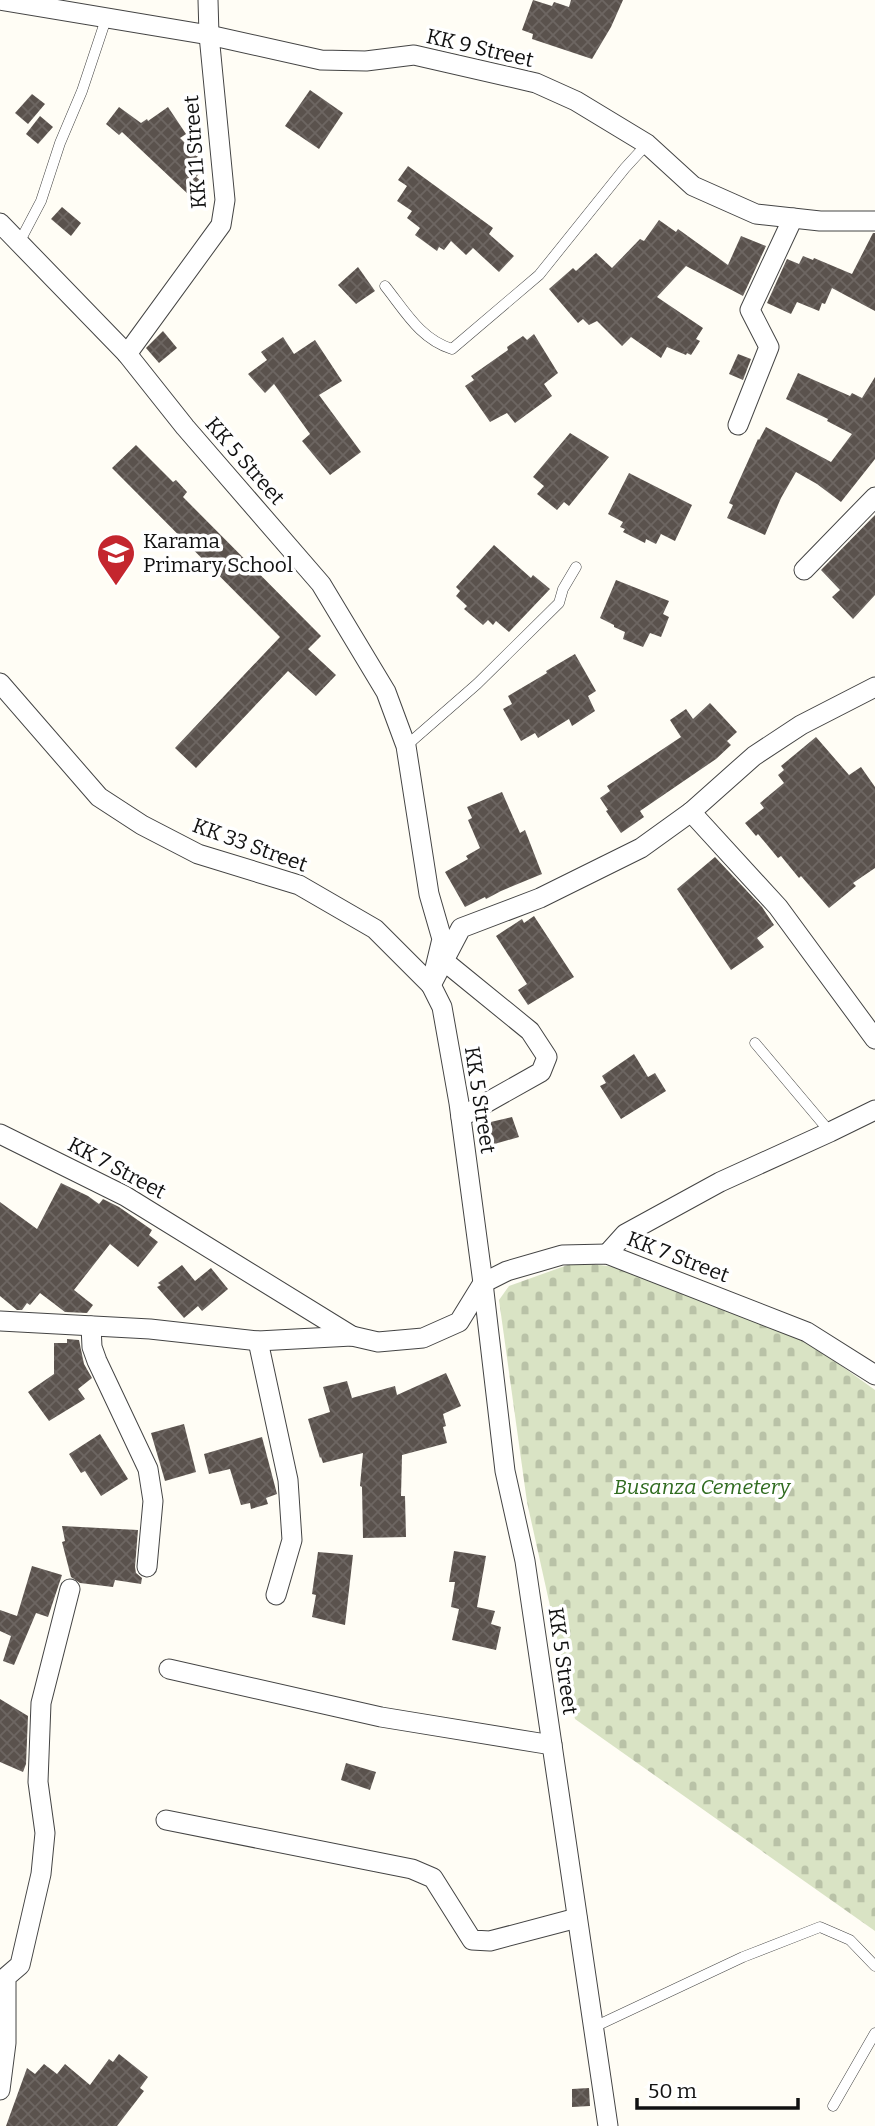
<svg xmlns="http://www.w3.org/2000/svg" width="875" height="2126" font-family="Bitter,serif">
  <defs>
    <pattern id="cemetery-stones" width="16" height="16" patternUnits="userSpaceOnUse" patternTransform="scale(1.75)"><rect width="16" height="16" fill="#d9e3c4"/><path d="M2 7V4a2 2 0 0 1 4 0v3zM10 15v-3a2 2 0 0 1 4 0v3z" fill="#b9c2a7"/></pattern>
    <pattern id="building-cross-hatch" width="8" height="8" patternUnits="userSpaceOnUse" patternTransform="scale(1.75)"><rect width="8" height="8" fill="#5a524d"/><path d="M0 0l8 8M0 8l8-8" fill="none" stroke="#6d6662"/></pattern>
  </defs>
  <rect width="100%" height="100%" fill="#fffdf5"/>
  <path fill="url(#cemetery-stones)" d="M576,1262L615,1267L811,1344L875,1390V1931L575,1719L527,1502L499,1300L509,1286Z"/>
  <g fill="url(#building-cross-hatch)">
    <path d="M533,0L552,6L554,2L569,7L571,0H623L611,27L592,59L532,39L533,34L522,30Z"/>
    <path d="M310,90L343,113L319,149L285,126Z"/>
    <path d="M32,94L45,104L28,124L15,113Z"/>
    <path d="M119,107L141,123L147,119L148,121L168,107L186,134L180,138L198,156L191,165L200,173L196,177L202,182L189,195L122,132L119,135L106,124Z"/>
    <path d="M40,116L53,127L38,144L26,134Z"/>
    <path d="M408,166L493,228L489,234L514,256L499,272L473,248L466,255L451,241L444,250L439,247L437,251L415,235L420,228L407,218L412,211L397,201L407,186L398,180Z"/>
    <path d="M62,207L81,223L71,236L51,219Z"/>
    <path d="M659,220L676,232L678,229L728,265L741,236L766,246L743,296L686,266L657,297L703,328L696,339L700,341L691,355L687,353L686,355L667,347L661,358L631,337L622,346L597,321L589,325L583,319L578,323L549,289L573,268L576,271L596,253L612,268L640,239L644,241Z"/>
    <path d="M873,233H875V311L832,288L825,304L822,303L819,311L797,302L791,314L767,303L787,259L799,264L803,256L813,260L814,258L852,274Z"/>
    <path d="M358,267L375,291L356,304L338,285Z"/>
    <path d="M163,331L177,348L159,363L146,348Z"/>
    <path d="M534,334L558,373L544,384L552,396L515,423L507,413L490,422L465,386L474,380L471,376L508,350L507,347L523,336L527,340Z"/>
    <path d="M283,337L294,354L315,340L342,381L319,395L361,452L330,475L302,441L310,434L274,384L265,393L248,374L267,360L261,352Z"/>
    <path d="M738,354L751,359L743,380L729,374Z"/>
    <path d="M798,373L850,396L852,393L862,398L875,377V459L841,502L817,484L796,472L781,498L765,535L727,518L733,505L729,503L758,439L759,440L766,427L831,462L852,434L827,421L828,419L786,399Z"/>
    <path d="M570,433L609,457L569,506L564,502L557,510L537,494L544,486L533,477Z"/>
    <path d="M136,445L173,482L176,480L187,492L183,497L321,636L308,649L336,675L316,696L288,671L196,768L175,748L280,637L112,468Z"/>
    <path d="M629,473L692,505L675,541L661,534L656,544L646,539L645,543L623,532L625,529L620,527L623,522L608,514Z"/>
    <path d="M875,515V595L853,619L832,597L840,590L821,570Z"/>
    <path d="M494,545L531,578L533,575L550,589L509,632L496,621L493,625L488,620L483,625L464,609L467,606L456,596L460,591L456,587Z"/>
    <path d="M616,580L669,601L663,614L669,617L661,637L650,633L643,647L623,639L625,632L614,627V625L600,618Z"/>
    <path d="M575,654L596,691L588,696L595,711L572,726L569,719L538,738L535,733L521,741L503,709L512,704L508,696L547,673L546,671Z"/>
    <path d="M710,703L737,732L727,741L731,745L716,759L640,811L644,817L621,833L606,811L608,810L600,798L610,791L607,786L681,737L670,720L686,709L693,719Z"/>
    <path d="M816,737L849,775L861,767L875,787V868L853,883L856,886L829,908L801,876L799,878L781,856L778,858L758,834L756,836L745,823L764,808L760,803L784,783L778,775L784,770L781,766Z"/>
    <path d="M502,792L520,833L525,830L542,874L501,891L486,899L485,897L465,907L445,872L468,859L466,856L480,848L468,820L472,818L467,807Z"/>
    <path d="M715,857L762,907L774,925L757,938L764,947L731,970L677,889Z"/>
    <path d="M534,916L574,977L528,1005L518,990L527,984L496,936L522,919L524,923Z"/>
    <path d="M634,1054L648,1077L655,1073L666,1091L621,1119L600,1086L606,1083L602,1076Z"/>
    <path d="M512,1117L519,1137L484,1147L478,1125Z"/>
    <path d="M61,1183L88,1196L99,1204L103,1199L119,1207L152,1230L149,1235L158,1242L138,1267L110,1244L74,1290L93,1305L87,1313L65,1312L40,1293L30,1305L27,1303L22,1310H17L0,1296V1202L37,1229Z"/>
    <path d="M182,1265L195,1281L211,1268L228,1289L202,1311L198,1306L184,1318L157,1287L161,1285L158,1283Z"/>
    <path d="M67,1339L79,1340L84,1364L92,1378L78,1389L85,1399L49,1421L28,1392L54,1374V1343H67Z"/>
    <path d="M446,1373L461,1406L443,1414L446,1426L443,1427L447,1443L402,1455L401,1496H405L406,1537L363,1538L362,1487L360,1486L363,1453L323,1463L321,1457L320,1458L308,1419L330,1412L323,1387L347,1381L352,1398L395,1386L397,1395Z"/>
    <path d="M184,1424L196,1472L165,1481L151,1433Z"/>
    <path d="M100,1434L128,1479L101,1496L85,1471L81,1473L69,1454Z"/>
    <path d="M262,1437L277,1494L266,1498L268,1504L251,1509L250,1503L241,1505L230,1469L209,1474L204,1454Z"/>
    <path d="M62,1526L138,1530L135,1567L136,1573L142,1578L141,1584L115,1580L113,1587L80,1583L71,1577L62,1542L65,1541Z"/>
    <path d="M454,1551L486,1556L477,1607L495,1611L491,1624L501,1627L496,1650L452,1640L459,1609L451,1607L455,1582H449Z"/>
    <path d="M318,1552L353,1555L345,1625L312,1617L316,1595L312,1594Z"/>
    <path d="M32,1566L62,1575L48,1617L36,1613L14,1665L3,1661L11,1636L0,1631V1610L17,1616Z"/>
    <path d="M0,1699L28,1716L26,1764L23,1772L0,1762Z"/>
    <path d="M346,1763L376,1772L370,1790L341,1780Z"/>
    <path d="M119,2054L148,2077L140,2088L144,2091L117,2126H6L27,2068L35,2074L44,2064L57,2074L65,2064L90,2085L109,2059L113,2062Z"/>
    <path d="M589,2088L590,2106L572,2107V2089Z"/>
  </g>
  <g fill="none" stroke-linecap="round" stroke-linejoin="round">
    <defs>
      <g id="service">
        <path d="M20,241L41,201L60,143L82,91L106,19"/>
        <path d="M385,286C405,311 420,339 452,349L539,275L625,168L647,144"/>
        <path d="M406,746L477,684L559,603L563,589L576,567"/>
        <path d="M755,1043L830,1132"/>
        <path d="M594,2027L743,1957L820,1927L850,1940L875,1966"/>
        <path d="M833,2106L875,2033"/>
      </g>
      <g id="minor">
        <path d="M0,0L209,35L321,60L366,61L414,55L536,83L576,101L647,144L693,186L756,214L820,221H875"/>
        <path d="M0,223L127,354L185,427L321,584L386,692L406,746L429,894L442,939L431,985L442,1007L459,1103L483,1283L505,1471L525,1561L608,2126"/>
        <path d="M127,354L221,225L225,200L209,35L208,0"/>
        <path d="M738,425L769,347L750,310L793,218"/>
        <path d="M804,570L875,497"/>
        <path d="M0,683L99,797L142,825L198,854L299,885L375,929L431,985L461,928L540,898L641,848L691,812L754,756L801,725L875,687"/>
        <path d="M691,812L778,907L875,1039"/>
        <path d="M444,961L530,1031L547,1057L541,1072L461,1117"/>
        <path d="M0,1134L125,1196L352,1336"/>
        <path d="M607,1254L625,1234L720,1182L830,1132L875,1110"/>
        <path d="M0,1321L150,1329L258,1341L352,1336L378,1342L423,1338L459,1322L483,1283L507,1271L562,1255L607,1254L807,1332L875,1375"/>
        <path d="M91,1326L92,1347L97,1361L148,1469L153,1501L147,1567"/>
        <path d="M258,1341L288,1480L292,1540L276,1595"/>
        <path d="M169,1669L381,1717L552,1745"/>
        <path d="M166,1820L412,1869L433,1878L472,1940L490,1941L577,1918"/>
        <path d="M0,2090L6,2043V1977L20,1965L41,1874L45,1833L38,1782L41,1703L70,1589"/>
      </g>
    </defs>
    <use href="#service" stroke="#444" stroke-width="11"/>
    <use href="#minor" stroke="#444" stroke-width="21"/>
    <use href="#service" stroke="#fff" stroke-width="10"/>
    <use href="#minor" stroke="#fff" stroke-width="19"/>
  </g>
  <defs>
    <symbol id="school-pin" viewBox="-11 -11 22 30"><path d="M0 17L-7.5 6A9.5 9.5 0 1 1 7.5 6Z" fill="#c4262e" stroke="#fff"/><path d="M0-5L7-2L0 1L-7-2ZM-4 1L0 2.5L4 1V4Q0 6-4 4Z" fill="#fff"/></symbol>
  </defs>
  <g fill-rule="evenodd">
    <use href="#school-pin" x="94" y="531" width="44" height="60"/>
  </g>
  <g text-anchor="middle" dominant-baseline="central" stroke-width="7" stroke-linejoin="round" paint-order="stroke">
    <g font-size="21" fill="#111" stroke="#fff">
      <text transform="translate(480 48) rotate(13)">KK 9 Street</text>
      <text transform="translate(195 152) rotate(-94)">KK 11 Street</text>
      <text transform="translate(245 461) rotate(49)">KK 5 Street</text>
      <text transform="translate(250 845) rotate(20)">KK 33 Street</text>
      <text transform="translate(480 1100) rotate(81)">KK 5 Street</text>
      <text transform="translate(117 1168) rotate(28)">KK 7 Street</text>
      <text transform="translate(678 1257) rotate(21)">KK 7 Street</text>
      <text transform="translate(563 1661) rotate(82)">KK 5 Street</text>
    </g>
    <g font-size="21" fill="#111" stroke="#fff" text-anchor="start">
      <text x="143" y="541">Karama<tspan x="143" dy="24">Primary School</tspan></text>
    </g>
    <g font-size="21" font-style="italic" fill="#2f6b1f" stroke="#fff">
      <text x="702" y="1487">Busanza Cemetery</text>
    </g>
  </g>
  <path d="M637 2098v10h161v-10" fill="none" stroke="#111111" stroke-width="3.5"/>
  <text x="648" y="2098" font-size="21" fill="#111111" stroke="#ffffff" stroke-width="5" paint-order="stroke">50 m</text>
</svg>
